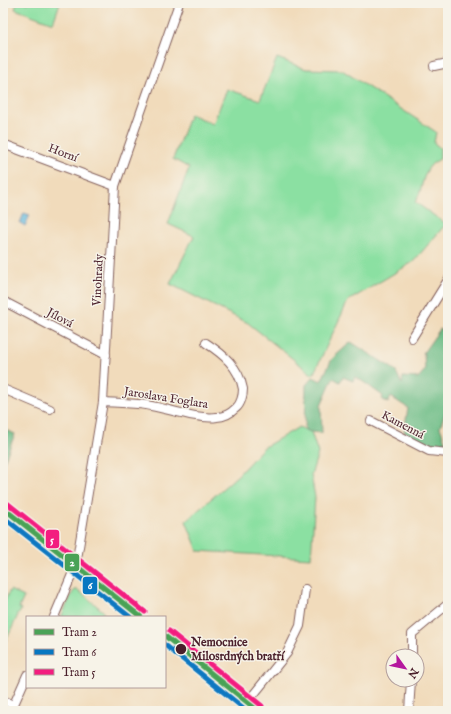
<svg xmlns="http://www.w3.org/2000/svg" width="451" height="714" font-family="'IM FELL English',serif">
  <rect width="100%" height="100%" fill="#f7f3e8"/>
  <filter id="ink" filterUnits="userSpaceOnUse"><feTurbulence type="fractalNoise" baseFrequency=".025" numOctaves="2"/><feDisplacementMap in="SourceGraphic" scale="8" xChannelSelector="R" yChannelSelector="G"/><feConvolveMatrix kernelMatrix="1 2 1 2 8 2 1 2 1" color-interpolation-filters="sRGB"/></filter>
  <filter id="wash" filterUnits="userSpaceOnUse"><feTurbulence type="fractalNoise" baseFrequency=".012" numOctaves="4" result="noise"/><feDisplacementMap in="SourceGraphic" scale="16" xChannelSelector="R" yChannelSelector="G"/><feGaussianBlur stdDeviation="0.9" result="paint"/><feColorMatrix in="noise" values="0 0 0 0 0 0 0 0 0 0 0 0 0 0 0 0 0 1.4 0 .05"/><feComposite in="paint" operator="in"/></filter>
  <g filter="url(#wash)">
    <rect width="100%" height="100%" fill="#f1dbbb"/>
    <g fill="#8be0a2" stroke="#6a8066">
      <path d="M17,3H60L53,23L15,9Z"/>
      <path d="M277,58L306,69L342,70L436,132L434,143L440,148V159C437,161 434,162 432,164C421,174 423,192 415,202L446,224L413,262L348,301L313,375L248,323L170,284L194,236L168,224L189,168L173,159L190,114L213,124L227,89L260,100Z"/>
      <path d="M299,427L311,432L318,453L311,475L315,497L311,558L198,551L186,521L238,475L263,448Z"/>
      <path d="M10,590L24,597L19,608L21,609L19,614L17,613V615H18L3,647V605Z"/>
      <path d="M75,590H78L104,612L101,617H61L73,592Z"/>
    </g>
    <g fill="#70be88" stroke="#5d6e5a">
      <path d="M448,320V405L440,427L447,447L429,446L404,432L408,408L391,397L388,403L382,399L383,396C374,390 365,382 355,377L353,381L343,377L340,382L333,378L321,405L322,433L311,432L305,430L306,385L313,377L321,381L332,359L351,342L395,370L402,384L403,377L418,378L425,370L424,354L423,353L440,329L443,330Z"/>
      <path d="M3,429L15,434L3,464Z"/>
    </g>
    <path fill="#60b8dd" stroke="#556c84" d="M24,213L30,215L25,226L20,223Z"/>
  </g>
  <g filter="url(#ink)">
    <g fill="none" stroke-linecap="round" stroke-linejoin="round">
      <defs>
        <g id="street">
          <path d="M434,66L448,63"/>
          <path d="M3,144L115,186"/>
          <path d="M3,301L106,355"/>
          <path d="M412,338L448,280"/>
          <path d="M3,389L50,409"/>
          <path d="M103,402C117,403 132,403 146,405C166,408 198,420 217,417C224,417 231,413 236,408C241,404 243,395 243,389C239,367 223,354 206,343"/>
          <path d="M371,421L429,451L448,453"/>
          <path d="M54,617L76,565L103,402L115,186L179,3"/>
          <path d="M412,656V634L448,604"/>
          <path d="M3,700L13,705"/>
          <path d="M246,704L287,653L300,626L305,589"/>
          <path d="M11,711L27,675"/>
          <path d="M409,711L411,680"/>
        </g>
        <g id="secondary">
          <path d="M3,511L25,527L138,617"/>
          <path d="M165,639L255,711"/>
        </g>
      </defs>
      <use href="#street" stroke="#84615d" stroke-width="10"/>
      <use href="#secondary" stroke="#84615d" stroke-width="13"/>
      <use href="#street" stroke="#fff" stroke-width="8"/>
      <use href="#secondary" stroke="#fce5cf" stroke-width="11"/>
      <defs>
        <g id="tram-1">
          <path d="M3,508L141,617"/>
          <path d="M165,636L258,711"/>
        </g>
        <g id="tram-2">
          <path d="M3,517L130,617"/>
          <path d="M165,645L247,711"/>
        </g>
        <g id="tram-3">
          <path d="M7,503L145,612"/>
          <path d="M169,631L262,706"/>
        </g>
      </defs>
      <use href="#tram-1" stroke="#f7f3e8" stroke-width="8"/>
      <use href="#tram-2" stroke="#f7f3e8" stroke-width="8"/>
      <use href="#tram-3" stroke="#f7f3e8" stroke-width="8"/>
      <use href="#tram-1" stroke="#4aa256" stroke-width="5"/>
      <use href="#tram-2" stroke="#0777c1" stroke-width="5"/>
      <use href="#tram-3" stroke="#f31d7f" stroke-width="5"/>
    </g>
  </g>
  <circle fill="#4a1f2b" stroke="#f7f3e8" stroke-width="1.5" cx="181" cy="649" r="6"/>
  <g text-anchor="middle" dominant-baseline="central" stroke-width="3" stroke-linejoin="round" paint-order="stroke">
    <g font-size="12" fill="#4a1f2b" stroke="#f7f3e8">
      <text transform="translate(63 153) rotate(21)">Horní</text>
      <text transform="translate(98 280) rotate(-87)">Vinohrady</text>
      <text transform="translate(60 318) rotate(28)">Jílová</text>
      <text transform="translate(166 398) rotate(9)">Jaroslava Foglara</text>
      <text transform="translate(403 425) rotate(28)">Kamenná</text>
    </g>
    <g font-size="12" font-weight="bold" fill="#4a1f2b" stroke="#f7f3e8" text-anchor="start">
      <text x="191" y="642">Nemocnice<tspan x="191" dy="14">Milosrdných bratří</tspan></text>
    </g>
  </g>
  <g stroke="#f7f3e8" stroke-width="1.5">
    <rect x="45" y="529" width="15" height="20" rx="4" fill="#f31d7f"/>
    <rect x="64" y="553" width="16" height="19" rx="4" fill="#4aa256"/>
    <rect x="82" y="576" width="16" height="19" rx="4" fill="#0777c1"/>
  </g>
  <g font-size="11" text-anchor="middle" font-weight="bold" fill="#fff">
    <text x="52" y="543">5</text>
    <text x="72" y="566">2</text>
    <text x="90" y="589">6</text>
  </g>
  <rect width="451" height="714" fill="none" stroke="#f7f3e8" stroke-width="16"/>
  <rect x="26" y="616" width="140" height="72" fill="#f7f3e8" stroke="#b29e9c"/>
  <rect x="34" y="629" width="20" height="6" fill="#4aa256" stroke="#b29e9c"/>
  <text x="62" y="636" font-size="12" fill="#4a1f2b">Tram 2</text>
  <rect x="34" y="649" width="20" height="6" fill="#0777c1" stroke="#b29e9c"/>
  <text x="62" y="656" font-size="12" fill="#4a1f2b">Tram 6</text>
  <rect x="34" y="669" width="20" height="6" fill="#f31d7f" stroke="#b29e9c"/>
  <text x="62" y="676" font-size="12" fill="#4a1f2b">Tram 5</text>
  <g transform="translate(405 668) rotate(123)"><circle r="19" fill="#f7f3e8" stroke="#b29e9c"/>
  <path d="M0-3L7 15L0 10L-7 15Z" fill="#b5179e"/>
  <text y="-6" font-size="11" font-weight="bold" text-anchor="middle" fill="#4a1f2b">N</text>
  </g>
</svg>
